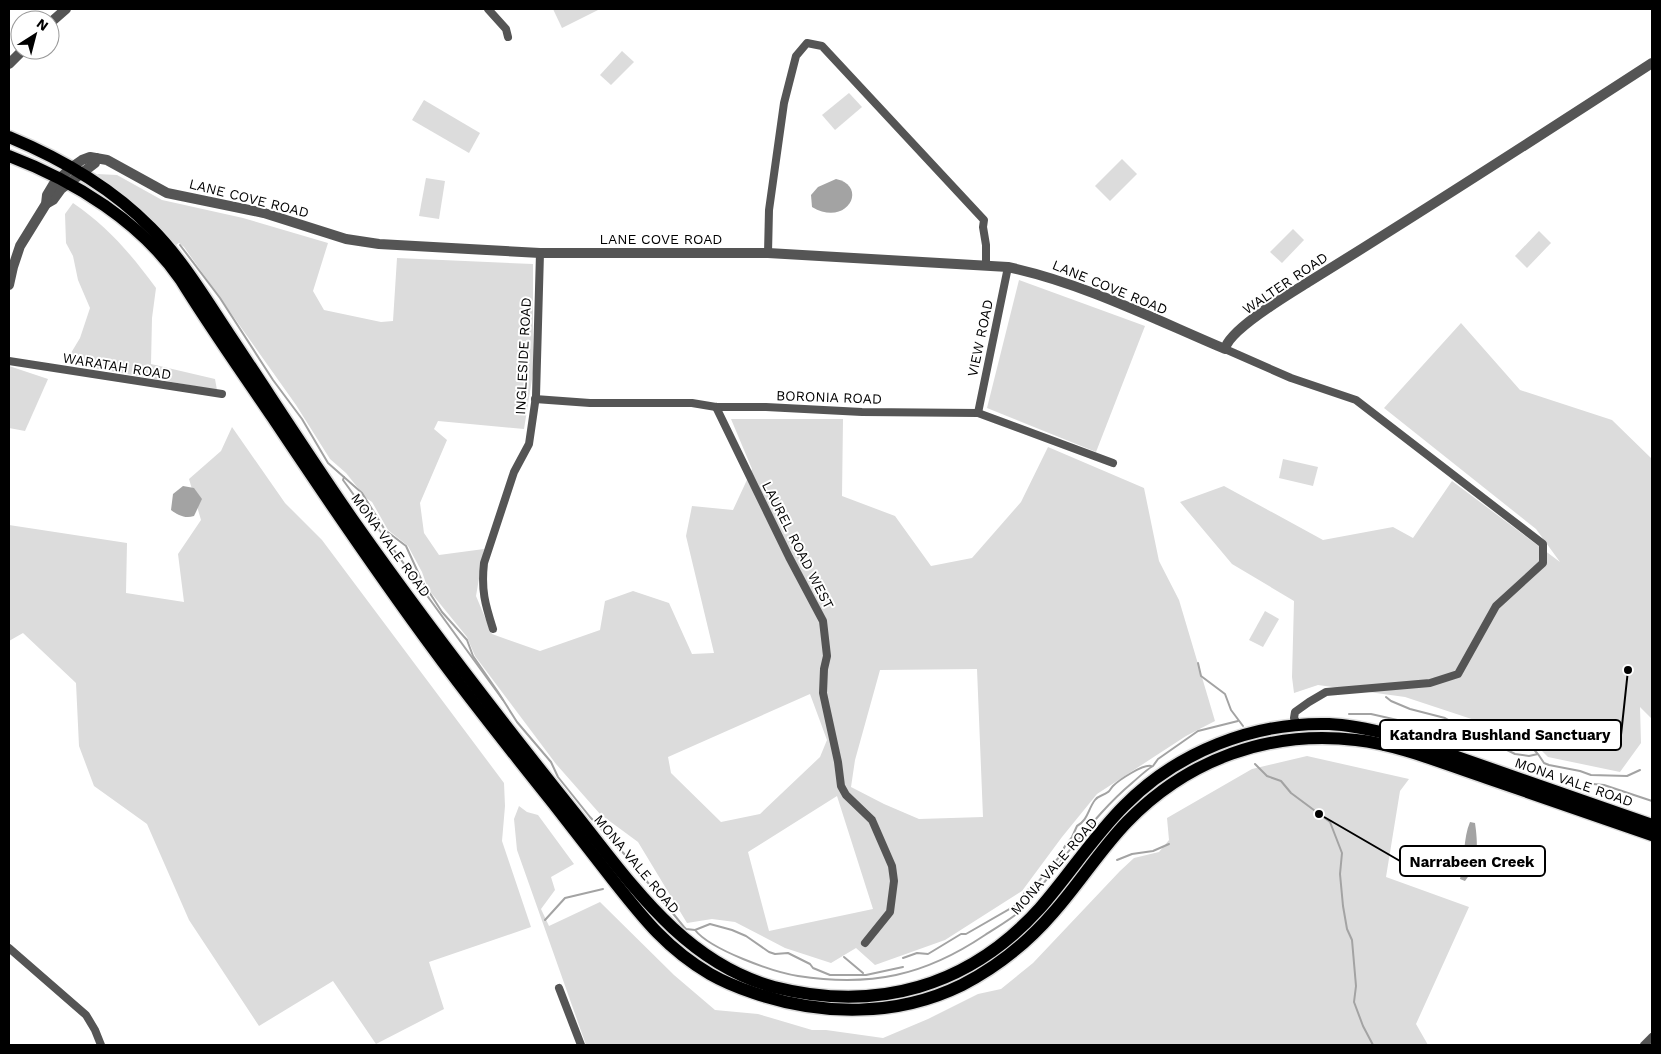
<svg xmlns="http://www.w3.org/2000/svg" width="1661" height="1054" font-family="'Work Sans',sans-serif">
  <rect width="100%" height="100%" fill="#fff"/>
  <g fill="#dcdcdc" fill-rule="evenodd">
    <path d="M553,9H600L562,28Z"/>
    <path d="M622,51L634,62L611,85L600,75Z"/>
    <path d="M849,93L862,107L835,130L822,115Z"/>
    <path d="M424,100L480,133L469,153L412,120Z"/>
    <path d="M1122,159L1137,174L1110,201L1095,186Z"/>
    <path d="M97,174L117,175L162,200L243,218L328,243L313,291L324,310L381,322L393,321L397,258L533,264V373L524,429L438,421L434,429L447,440L420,503L424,533L439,555L484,549L476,596L492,634L540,651L600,630L605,601L633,591L669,603L692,654L714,653L686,536L692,506L733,510L752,469L731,419H843L842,496L895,516L931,566L972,558L1021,502L1048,447L1144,488L1159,561L1179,600L1215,721L1186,736L1097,794L1062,837L1022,891L945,940L875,965L856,948L831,963L785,948L735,922L712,919L687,923L638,842L600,814L556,764L475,656L467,637L428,589L422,572L408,546L388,530L372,502L366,498L346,473L330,459L296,405L184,247L179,243L176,245L147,215ZM977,669L983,817L919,819L884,804L851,787L855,760L880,670ZM810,694L827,740L820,757L760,814L721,822L671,773L668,757ZM837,796L873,909L769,931L748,852Z"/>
    <path d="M426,178L445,181L439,219L419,216Z"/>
    <path d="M73,203C108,227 131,254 156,288L152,318L151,364L215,379L217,390L65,363L80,338L90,308L78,280L73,256L66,243L65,214Z"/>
    <path d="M1293,229L1304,240L1282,263L1270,252Z"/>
    <path d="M1539,231L1551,243L1527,268L1515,256Z"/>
    <path d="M1019,280L1145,326L1096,452L987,408Z"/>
    <path d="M1461,323L1520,390L1612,420L1652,459V719L1640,707L1641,743L1620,772L1548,757L1529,738L1405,697L1318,685L1294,693L1292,677L1294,601L1232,564L1180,502L1224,486L1323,540L1393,527L1413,538L1452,481L1560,562L1536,529L1384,408Z"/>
    <path d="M9,366L48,379L25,431L9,428Z"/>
    <path d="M232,427L285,503L322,540L504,783L505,806L502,841L531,927L429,962L444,1009L376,1044L333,981L259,1026L189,920L147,824L94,786L79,746L76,683L23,633L9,641V525L127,543L126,593L184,602L178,554L201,520L189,479L221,451Z"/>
    <path d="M1283,459L1318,467L1313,486L1279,478Z"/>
    <path d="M1265,611L1279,619L1263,647L1249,640Z"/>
    <path d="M1307,756L1409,779L1400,791L1386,877L1469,907L1416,1024L1428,1045H586L517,850L514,819L519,806L527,812L538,815L574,864L551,877L555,890L541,909L549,926L600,902L674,975L715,1010L758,1014L812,1030H826L883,1038L928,1019L978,994L1001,989L1033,963L1120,871L1134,858L1159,852L1169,840L1167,818L1252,769Z"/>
  </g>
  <g fill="#a3a3a3">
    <path d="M836,179C869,186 847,228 812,207L811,195L818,187Z"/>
    <path d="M183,486L194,488L202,499L194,516C185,519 178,515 171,510L173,494Z"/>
    <path d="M1470,822L1475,823C1478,844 1479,864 1465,881L1460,879C1465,860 1463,838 1470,822Z"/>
  </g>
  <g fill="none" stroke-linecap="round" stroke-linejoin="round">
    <g stroke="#a3a3a3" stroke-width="2">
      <path d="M180,245L220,298L273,380L302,419L328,463L362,493L385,530L406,546L422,581L442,612L467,640L473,656L498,692L517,722L551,762L558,777L590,817L627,857L684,927L686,929L695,930L710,924L732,930L746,936L769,952L775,954L788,953L810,964L813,968L830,975H866L903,967"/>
      <path d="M344,477L343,480L503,700"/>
      <path d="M1198,663L1201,676L1225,694L1231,710L1243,726"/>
      <path d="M1386,697L1391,701L1410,709L1445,718L1466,730L1501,735L1513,742L1530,745L1537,753"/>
      <path d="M1349,714H1371L1437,729L1446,734L1481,745L1505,749L1515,754L1529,756L1538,754L1544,763L1549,765L1580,771L1591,775L1627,776L1640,770"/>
      <path d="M1255,764L1267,776L1281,781L1291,793L1330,822L1342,853L1340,874L1343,906L1347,929L1352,940L1356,986L1354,1002L1363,1026L1373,1045"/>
      <path d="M1593,784L1604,785L1652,801"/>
      <path d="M1117,860L1132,854L1153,851L1169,844"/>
      <path d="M545,920L565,898L603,889"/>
      <path d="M695,930C711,950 773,972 798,976C871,987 924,976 985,935C997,927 1010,920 1020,911C1037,893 1052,872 1068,852C1088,828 1108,803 1132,783C1139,777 1146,770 1153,766L1158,759L1198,731L1238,721"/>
      <path d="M844,957L863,973"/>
      <path d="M903,958L917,953L928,954L961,934H966L1018,904L1025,892L1038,882L1060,856L1065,846L1072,837L1077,826C1088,820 1088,809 1095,800C1099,795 1103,796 1108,792C1110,791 1111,788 1113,786C1119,780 1143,764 1151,766"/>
    </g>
    <defs>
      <g id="trunk">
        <path d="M9,137C62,159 111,187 151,228C182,259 205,298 229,334C271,397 312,461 355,523C426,624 501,721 578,817C632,885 685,963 774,987C876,1013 969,987 1040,908C1069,875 1093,837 1124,806C1177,752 1253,722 1329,724C1351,725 1373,730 1394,735L1652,825"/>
        <path d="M9,156C75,181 141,222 181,280C210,327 242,372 273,418C325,496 378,574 434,650C472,702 513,753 553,803C573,829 593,854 613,880C643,918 667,949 710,974C724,982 739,988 754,993C822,1016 897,1017 962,985C997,967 1028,942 1053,913C1079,884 1100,850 1127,822C1188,759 1269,730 1356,740C1401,745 1444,764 1487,778C1542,797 1597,816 1652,835"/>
      </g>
    </defs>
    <use href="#trunk" stroke="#dbdbdb" stroke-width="15"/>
    <g stroke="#555" stroke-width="8">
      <path d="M488,9L506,29L508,37"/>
      <path d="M768,253L769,210L784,103L796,56L807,43L822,46L984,220L983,227L986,245V266"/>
      <path d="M1225,349L1291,378L1356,400L1543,544V563L1496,606L1458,674L1430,683L1326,692L1309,702L1295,712L1294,718L1298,725"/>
      <path d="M9,361L222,394"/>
      <path d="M535,399L590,403H692L716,407H766L862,412L978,413L1113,463"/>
      <path d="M716,407L789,557L823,621L827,656L824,669L823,693L838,762L841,786L846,795L872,820L892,866L894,881L890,912L865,943"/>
      <path d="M978,413L1008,267"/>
      <path d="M493,629C485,604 481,590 484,563L514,472L529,444L536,396L540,253"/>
      <path d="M9,948L86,1015L95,1030L101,1045"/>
      <path d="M559,988L581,1045"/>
      <path d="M1644,1045L1652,1037"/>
    </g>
    <g stroke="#555" stroke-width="10">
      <path d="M50,23L66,9"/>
      <path d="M9,64L23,50"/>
      <path d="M46,204L53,200L61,189L95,163L96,158"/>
      <path d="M9,285L13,267L20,246L46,204L47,195L53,185L72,167L82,160L90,157L107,160L167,193L264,213L346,239L379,244L540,253H768L1008,267C1083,283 1154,319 1225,349C1229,329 1291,293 1310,281C1425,210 1538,137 1652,63"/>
    </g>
    <use href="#trunk" stroke="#000" stroke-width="12"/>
  </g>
  <g text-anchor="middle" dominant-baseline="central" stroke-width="4" stroke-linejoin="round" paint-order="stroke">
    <g font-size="14" fill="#000" stroke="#fff">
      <text transform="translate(249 198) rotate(14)">LANE COVE ROAD</text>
      <text x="661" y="239">LANE COVE ROAD</text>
      <text transform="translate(1285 283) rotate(-34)">WALTER ROAD</text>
      <text transform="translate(1110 287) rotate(22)">LANE COVE ROAD</text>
      <text transform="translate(980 338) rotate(-78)">VIEW ROAD</text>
      <text transform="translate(523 356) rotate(-87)">INGLESIDE ROAD</text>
      <text transform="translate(117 366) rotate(9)">WARATAH ROAD</text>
      <text transform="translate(829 397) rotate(2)">BORONIA ROAD</text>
      <text transform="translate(391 545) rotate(54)">MONA VALE ROAD</text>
      <text transform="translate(798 545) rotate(63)">LAUREL ROAD WEST</text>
      <text transform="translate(1574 782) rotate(19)">MONA VALE ROAD</text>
      <text transform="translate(637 864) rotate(50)">MONA VALE ROAD</text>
      <text transform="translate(1054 866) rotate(-49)">MONA VALE ROAD</text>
    </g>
  </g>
  <path fill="none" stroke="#000" stroke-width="2" d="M1628 670L1621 735M1319 814L1400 861"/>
  <g fill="#000" stroke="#fff" stroke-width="2">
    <circle cx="1628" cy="670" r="5"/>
    <circle cx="1319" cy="814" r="5"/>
  </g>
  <g fill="#fff" stroke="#000" stroke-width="2">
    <rect x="1380" y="720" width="241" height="30" rx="5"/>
    <rect x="1400" y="846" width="145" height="30" rx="5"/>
  </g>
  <g font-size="15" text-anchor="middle" font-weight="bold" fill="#000">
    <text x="1500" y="740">Katandra Bushland Sanctuary</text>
    <text x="1472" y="867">Narrabeen Creek</text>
  </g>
  <rect width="1661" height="1054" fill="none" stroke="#000000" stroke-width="20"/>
  <g transform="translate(35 35) rotate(36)"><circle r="24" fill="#ffffff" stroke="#999999"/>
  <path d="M0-4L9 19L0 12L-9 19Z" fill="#000000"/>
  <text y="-8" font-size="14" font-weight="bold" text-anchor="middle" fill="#000000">N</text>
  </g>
</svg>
